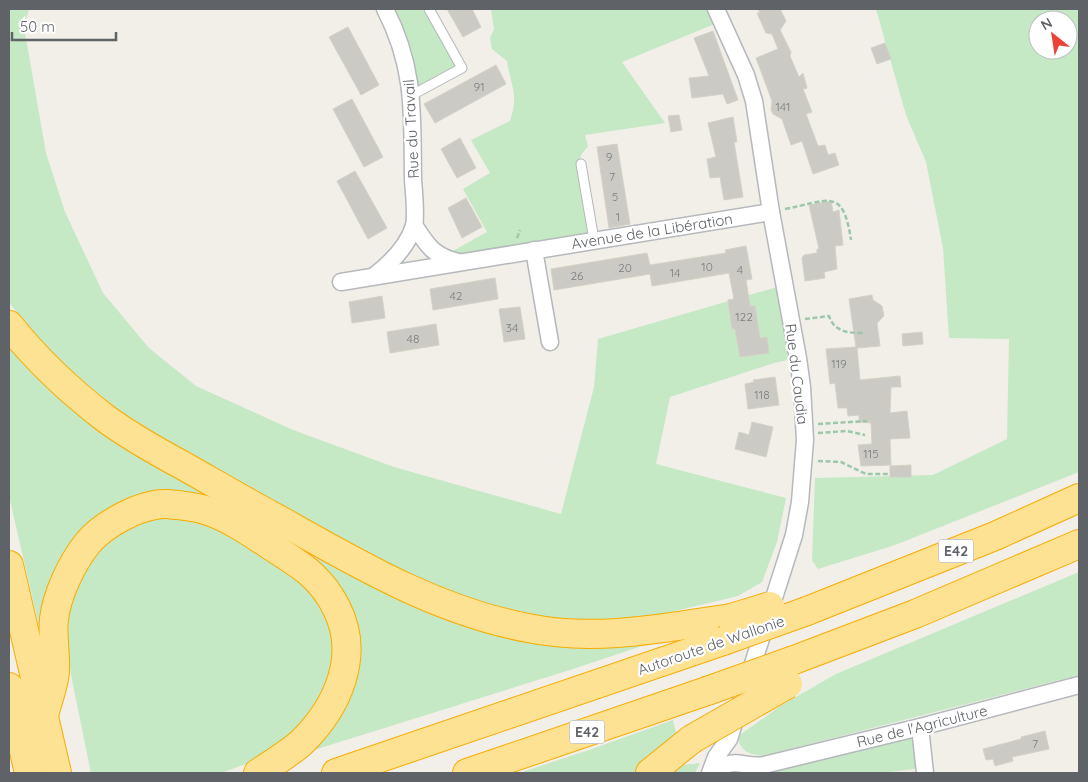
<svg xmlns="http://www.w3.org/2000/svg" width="1088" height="782" font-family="Quicksand,sans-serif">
  <rect width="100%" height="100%" fill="#f1efe8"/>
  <g fill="#c5e8c5" fill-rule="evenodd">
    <path d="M9,9H29L24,27L46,153L65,212L103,293L149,348L196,386L293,430L394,467L561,514L594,387L598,339L784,285L798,358L774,363L670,397L656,464L786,498L777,542L762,582L738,596L658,615L612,622H572L485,604L433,586L381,563L168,444L124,414L60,363L30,331L9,302Z"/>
    <path d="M393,9H429L462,68L412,95Z"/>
    <path d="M491,9H590L591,10L716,9L722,21L622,62L665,123L585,135L588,146L581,155L580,165L594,240L442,257L487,232L463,189L490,173L471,140L510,121C519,94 511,87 507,61L492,49L490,38L494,29Z"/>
    <path d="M876,9H1079V472L895,545L818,569L812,560L815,478L933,475L1007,439L1009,339L949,338L943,248L926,162L906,115ZM1038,20H1068V50H1038Z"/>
    <path d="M9,334L30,362L462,619L684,632L573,669L298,755L352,630L219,506L105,514L45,631L39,626L9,496Z"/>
    <path d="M167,515L195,519L231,535L297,573L316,593L330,622L336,645L326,693L308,720L280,746L251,762L221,773H91L71,675L66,627L70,597L85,570L104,542L127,526Z"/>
    <path d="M1079,572V675L763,756C748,754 742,752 737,737L782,705L836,674Z"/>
    <path d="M673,720L678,741L639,773H519L589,750Z"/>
    <path d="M920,727L924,768L879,773H750Z"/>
    <path d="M700,763L695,773H672L683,765Z"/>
  </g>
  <g fill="#cccac5" stroke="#d6d1c6">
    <path d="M447,9H472L481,27L463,37Z"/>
    <path d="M758,9H780L786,21L780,30L791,52L790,56L799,77L803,73L807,88L803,89L812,112L806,114L818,146L825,145L828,155L835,153L839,165L813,174L802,141L791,145L782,119L773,114L771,110L772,101L756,58L778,49L772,34L766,33L757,13H760Z"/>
    <path d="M348,27L379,85L361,95L329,37Z"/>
    <path d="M713,31L738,100L727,104L723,94L692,98L689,78L709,76L694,38Z"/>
    <path d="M885,43L891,59L877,64L871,48Z"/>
    <path d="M496,65L506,84L435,123L424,104Z"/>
    <path d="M352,99L383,157L364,167L333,109Z"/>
    <path d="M679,115L682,130L671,132L668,116Z"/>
    <path d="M733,117L737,142H734L743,197L724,200L720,177L710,178L707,159L716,157L708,123Z"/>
    <path d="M460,138L476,168L457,178L441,149Z"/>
    <path d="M617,144L630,224L609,228L597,147Z"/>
    <path d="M355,171L387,228L368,239L337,181Z"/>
    <path d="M466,198L482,227L462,238L448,208Z"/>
    <path d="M831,201L833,212L839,210L843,245L835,246L837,269L824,272L825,278L805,281L802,258L804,255L817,253V249H819L809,205Z"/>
    <path d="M746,246L752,279L746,280L750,306H755L760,338L767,337L769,353L740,357L735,329H732L728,300L734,299L729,273L652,286L650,274L554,290L551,269L647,253L650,265L726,253L725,250Z"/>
    <path d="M495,278L498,299L433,310L430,289Z"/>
    <path d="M872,295L873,300L882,306L884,316L877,323L880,346L857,348L860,380L900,376L901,387H891L890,413L907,411L910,438L890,439L891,465L861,466L858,445L872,444L871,423L859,422V415L848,416L847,408H838L835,383L830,384L826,349L856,347L849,299Z"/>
    <path d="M382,296L385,318L352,323L349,302Z"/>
    <path d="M520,307L525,339L504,342L499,309Z"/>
    <path d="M436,324L439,345L390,353L387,332Z"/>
    <path d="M922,332L923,344L903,346L902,334Z"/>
    <path d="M775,377L779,405L748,409L745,384L754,382L753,380Z"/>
    <path d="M752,422L773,427L766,457L735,449L739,432L749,435Z"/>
    <path d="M911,465V477H890V466Z"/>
    <path d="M1045,731L1049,749L1012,757L1013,761L995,766L993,759L986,760L983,749L1021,739V737Z"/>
  </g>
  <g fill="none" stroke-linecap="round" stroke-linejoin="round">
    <defs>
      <g id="service">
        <path d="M412,95L462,68L429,9"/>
        <path d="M581,164L594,240"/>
      </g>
      <g id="minor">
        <path d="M414,225C427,245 433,256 458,262"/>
        <path d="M534,250L550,342"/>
        <path d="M374,276C391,263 407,247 414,226C416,217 414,191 413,180C412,115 416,69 385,9"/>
        <path d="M341,282L771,212"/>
        <path d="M920,727L925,773"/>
        <path d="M710,773L716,757L729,739L794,535L800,502L805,440L802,387L798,358L771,212L754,101L746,75L716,9"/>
        <path d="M715,773C735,754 743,769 764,765L920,727L1079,685"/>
      </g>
      <g id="motorway">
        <path d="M9,325C37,360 70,391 105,418C129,436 156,451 182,465C214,483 246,502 278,519C358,564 437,611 528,628C595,642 664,628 731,618"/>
        <path d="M9,565L57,773"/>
        <path d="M807,611L995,536L1079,498"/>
        <path d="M794,660L915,614L1079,544"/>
        <path d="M9,687L29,773"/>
        <path d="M44,716C47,702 54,686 55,672C56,654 52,636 54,619C57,594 72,563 87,544C103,524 142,503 167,504C178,505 198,507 208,511C230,518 254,535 274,548C286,556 300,564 311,574C321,583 330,595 336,607C361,655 338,707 301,743C288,754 272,764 258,773"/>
        <path d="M336,773L723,641"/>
        <path d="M467,773L707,691"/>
        <path d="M650,773L692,739"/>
      </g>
    </defs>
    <use href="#service" stroke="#b5b8bc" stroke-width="11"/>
    <use href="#minor" stroke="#b5b8bc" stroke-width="19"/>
    <use href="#motorway" stroke="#f9ab00" stroke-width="30"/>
    <g stroke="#9cc7a9" stroke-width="2.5" stroke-dasharray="5 2.5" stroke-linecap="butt">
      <path d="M785,209C828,201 843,186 851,240"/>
      <path d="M517,238L520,230"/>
      <path d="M805,319L829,316C835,333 849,333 865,333"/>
      <path d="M818,424L867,421"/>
      <path d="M818,433L847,431L865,435"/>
      <path d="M818,461L841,462L866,474H888"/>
    </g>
    <use href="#service" stroke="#fff" stroke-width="9"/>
    <use href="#minor" stroke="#fff" stroke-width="16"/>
    <use href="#motorway" stroke="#fde293" stroke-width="28"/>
    <defs>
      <g id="motorway-bridge">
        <path d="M731,618L770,606"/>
        <path d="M723,641L807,611"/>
        <path d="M707,691L794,660"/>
        <path d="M692,739L788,684"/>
      </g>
    </defs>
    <use href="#motorway-bridge" stroke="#f9ab00" stroke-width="30" stroke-linecap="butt"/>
    <use href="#motorway-bridge" stroke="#fde293" stroke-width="28"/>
  </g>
  <g text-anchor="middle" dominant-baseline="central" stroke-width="4.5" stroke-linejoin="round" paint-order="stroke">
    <g font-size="12" fill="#7a7d7f">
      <text x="479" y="86">91</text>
      <text x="783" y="106">141</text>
      <text x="609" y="156">9</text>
      <text x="612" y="176">7</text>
      <text x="615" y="196">5</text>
      <text x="618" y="216">1</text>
      <text x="707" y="266">10</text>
      <text x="625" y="267">20</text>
      <text x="740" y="269">4</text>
      <text x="675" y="272">14</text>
      <text x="577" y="275">26</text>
      <text x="456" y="295">42</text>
      <text x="744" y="316">122</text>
      <text x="512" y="327">34</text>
      <text x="413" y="338">48</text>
      <text x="839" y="363">119</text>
      <text x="762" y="394">118</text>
      <text x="871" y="453">115</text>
      <text x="1035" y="743">7</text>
    </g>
    <g fill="#fff" stroke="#8f9295" stroke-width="1">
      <rect x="938.5" y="539.5" width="35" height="23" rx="4"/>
      <rect x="569.5" y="720.5" width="35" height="23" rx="4"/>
    </g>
    <g font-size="14" font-weight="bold" fill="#5f6368">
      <text x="956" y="551">E42</text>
      <text x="587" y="732">E42</text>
    </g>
    <g font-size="15" fill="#5f6368" stroke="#fff">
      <text transform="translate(411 129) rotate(-93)">Rue du Travail</text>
      <text transform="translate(652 231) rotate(-9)">Avenue de la Libération</text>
      <text transform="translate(797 374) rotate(83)">Rue du Caudia</text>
      <text transform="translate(711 645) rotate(-19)">Autoroute de Wallonie</text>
      <text transform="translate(922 726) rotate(-14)">Rue de l'Agriculture</text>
    </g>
  </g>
  <rect width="1088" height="782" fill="none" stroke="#5f6368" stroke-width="20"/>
  <g transform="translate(1053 35) rotate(330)"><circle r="24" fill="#ffffff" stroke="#bfc1c3"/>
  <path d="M0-4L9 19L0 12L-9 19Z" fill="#ea4335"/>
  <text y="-8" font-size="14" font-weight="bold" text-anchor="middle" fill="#5f6368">N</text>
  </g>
  <path d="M12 32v8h104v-8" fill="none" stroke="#5f6368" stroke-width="2.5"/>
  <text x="20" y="32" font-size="15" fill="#5f6368" stroke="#ffffff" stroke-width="4" paint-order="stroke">50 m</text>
</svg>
